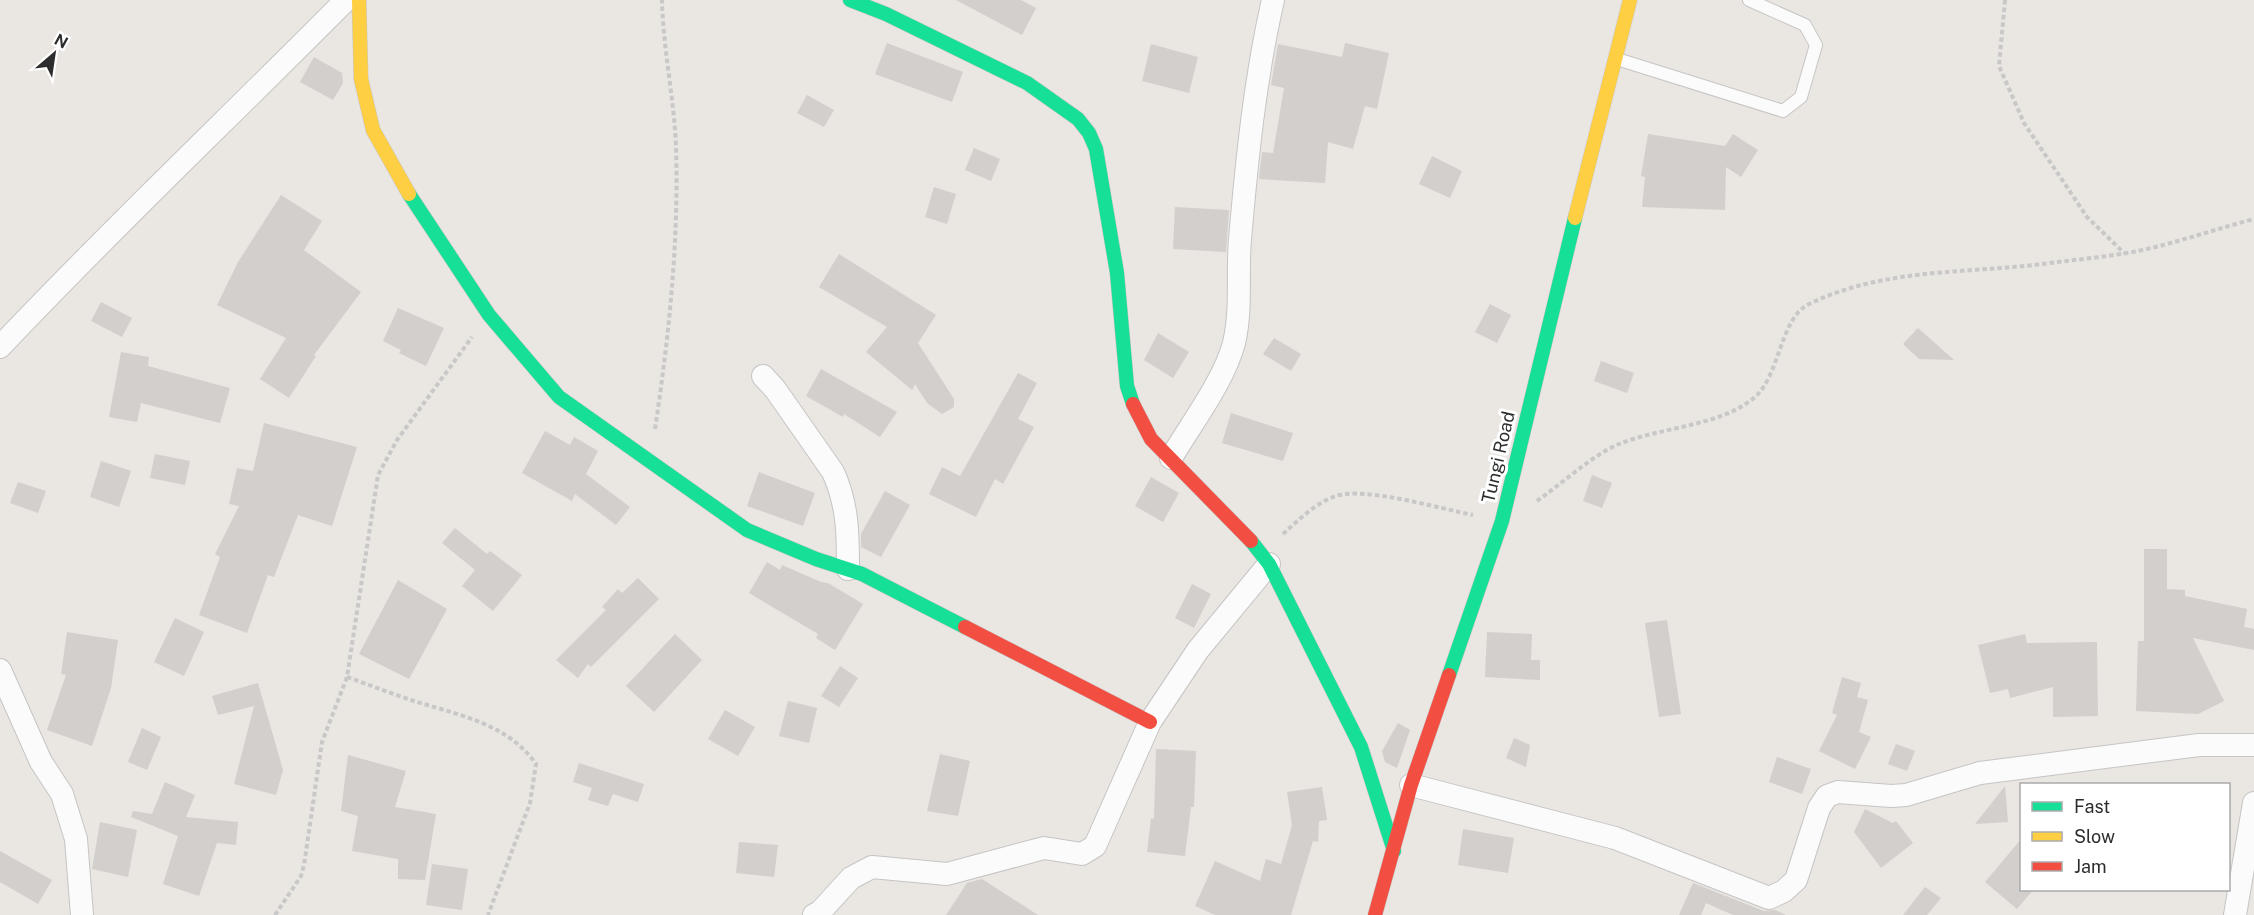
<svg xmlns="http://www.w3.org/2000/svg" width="2254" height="915" font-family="'Public Sans',sans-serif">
  <rect width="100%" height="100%" fill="#eae6e2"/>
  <g fill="#d2cfcc">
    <path d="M956,0H1021L1036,8L1022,35Z"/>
    <path d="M887,43L963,72L952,102L875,74Z"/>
    <path d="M1345,43L1389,53L1377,109L1365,106L1353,149L1328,142L1325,183L1259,179L1262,152L1273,153L1284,88L1271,85L1278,44L1342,57Z"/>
    <path d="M1151,44L1198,57L1189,93L1142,81Z"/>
    <path d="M314,57L342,73L343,83L333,100L300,82Z"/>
    <path d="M807,95L834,110L824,127L797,113Z"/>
    <path d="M1648,134L1725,146L1733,134L1758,150L1741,177L1726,167L1725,210L1642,207L1645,177L1641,176Z"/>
    <path d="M974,148L1000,159L991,181L965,170Z"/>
    <path d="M1432,156L1462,171L1450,198L1419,184Z"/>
    <path d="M934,187L956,194L947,224L925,217Z"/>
    <path d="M281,195L322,221L304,250L361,292L314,355L316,356L289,398L260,379L286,338L217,305L238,262Z"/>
    <path d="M1175,207L1229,210L1226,252L1173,249Z"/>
    <path d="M839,254L936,315L918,343L954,399V407L942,414L927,403L915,384L912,390L866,352L887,327L819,287Z"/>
    <path d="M101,302L132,318L122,337L91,321Z"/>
    <path d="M1490,304L1511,315L1497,343L1475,332Z"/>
    <path d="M398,308L444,328L426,366L399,353L401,350L383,341Z"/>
    <path d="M1918,328L1954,360L1919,359L1903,344Z"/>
    <path d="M1158,333L1189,352L1173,378L1144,360Z"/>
    <path d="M1274,338L1301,354L1291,371L1263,354Z"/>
    <path d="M121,352L149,357L148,366L230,388L220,423L141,403L137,422L109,417Z"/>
    <path d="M1601,361L1634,373L1627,393L1594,381Z"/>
    <path d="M821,369L897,412L880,437L844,414L843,417L806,396Z"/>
    <path d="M1018,373L1037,383L1018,419L1034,427L1003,484L995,479L976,517L929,494L942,467L960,476Z"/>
    <path d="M1231,413L1293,433L1283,461L1222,443Z"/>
    <path d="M264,423L357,447L332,526L298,515L274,577L268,575L247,633L199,615L220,557L215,554L239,506L229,504L237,468L253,471Z"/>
    <path d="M545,431L570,445L574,437L598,451L586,474L630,507L616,525L575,494L572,501L522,473Z"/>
    <path d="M155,454L190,461L185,485L150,478Z"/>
    <path d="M101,461L131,471L119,507L90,497Z"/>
    <path d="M759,472L815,493L803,526L747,506Z"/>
    <path d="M1592,475L1612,483L1602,508L1583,501Z"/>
    <path d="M1151,477L1179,493L1163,522L1135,506Z"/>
    <path d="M18,482L46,491L38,513L10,503Z"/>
    <path d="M885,491L910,505L881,557L861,547V534Z"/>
    <path d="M455,528L487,554L490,551L522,575L493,611L462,586L475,570L442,543Z"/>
    <path d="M2144,549H2167V589L2185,590V596L2247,609L2244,627L2254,629V650L2193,638L2224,701L2198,714L2136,711L2138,641H2144Z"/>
    <path d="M767,562L780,570L782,565L821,582L828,583L863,604L835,650L816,638L818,634L749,593Z"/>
    <path d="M638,578L659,599L591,667L588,664L578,678L556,660L606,610L602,607L618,589L622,593Z"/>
    <path d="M398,580L447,609L409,679L359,654Z"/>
    <path d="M1192,584L1211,594L1194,628L1175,618Z"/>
    <path d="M175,618L204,632L184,676L154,662Z"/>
    <path d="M1667,620L1681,714L1659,717L1645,623Z"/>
    <path d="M67,632L118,640L111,688L92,746L47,730L66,675L61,674Z"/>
    <path d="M1487,632L1532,634L1531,660H1540V680L1485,677Z"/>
    <path d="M675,634L702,660L654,712L626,686Z"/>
    <path d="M2025,634L2027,643L2097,642L2098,716L2053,717V687L2010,698L2008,689L1990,693L1978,645Z"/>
    <path d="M840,666L858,678L839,707L821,696Z"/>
    <path d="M1842,677L1861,683L1857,697L1868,700L1859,732L1871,737L1855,769L1819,751L1837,715L1832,713Z"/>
    <path d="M258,683L283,770L276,795L234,784L254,706L218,715L212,696Z"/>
    <path d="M788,701L817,708L809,743L779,736Z"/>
    <path d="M725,710L755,727L738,756L708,739Z"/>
    <path d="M1398,723L1410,730L1397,768L1385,762L1382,751Z"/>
    <path d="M142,728L161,737L147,770L128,762Z"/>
    <path d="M1514,738L1530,745L1526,767L1506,758Z"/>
    <path d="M1896,744L1915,751L1907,771L1888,764Z"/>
    <path d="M1156,749L1196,751L1194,807H1191L1185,856L1147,852L1151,818L1154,819Z"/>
    <path d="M940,754L970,761L958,816L927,811Z"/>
    <path d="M348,755L406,771L395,807L436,814L425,880L398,879V859L352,851L358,816L341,811Z"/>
    <path d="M1777,757L1811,769L1802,794L1769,782Z"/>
    <path d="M579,763L644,784L638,802L613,794L608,806L588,800L592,788L573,782Z"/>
    <path d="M165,782L195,795L186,817L238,822L236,845L217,843L199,896L163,884L178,836L131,817L133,811L152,814Z"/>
    <path d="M2005,786L2008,822L1975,824Z"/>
    <path d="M1322,787L1327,820L1319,821L1318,842L1313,841L1291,915H1215L1195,906L1215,861L1260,881L1266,859L1281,864L1292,825L1287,792Z"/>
    <path d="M1865,809L1893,823L1896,821L1913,843L1881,868L1854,832Z"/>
    <path d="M100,822L137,830L128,877L92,869Z"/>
    <path d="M1463,829L1514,838L1508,873L1458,865Z"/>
    <path d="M2022,838V890H2033L2017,909L1985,882Z"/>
    <path d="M739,842L778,845L774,877L736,873Z"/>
    <path d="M0,851L52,880L38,904L0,882Z"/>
    <path d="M432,864L468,869L462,910L426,905Z"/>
    <path d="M982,879L1038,915H946L967,883Z"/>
    <path d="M1693,883L1764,911L1775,910L1786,915H1733L1706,903L1701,915H1679Z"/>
    <path d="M1925,887L1941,898L1927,915H1903Z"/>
  </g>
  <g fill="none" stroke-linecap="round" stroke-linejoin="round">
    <defs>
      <path id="lane" d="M1617,59L1783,111L1801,97L1816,45L1805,25L1749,0"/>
      <g id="street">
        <path d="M0,347C112,228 231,116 346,0"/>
        <path d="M763,376L775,389L833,472C848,505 848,534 848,569"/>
        <path d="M1171,458C1191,424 1224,381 1234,343C1242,309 1237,273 1240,239C1247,159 1255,78 1273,0"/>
        <path d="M0,670L41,762L62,794L76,839L82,915"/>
        <path d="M1411,785L1615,838L1769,898L1784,891L1796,880L1819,808L1827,796L1838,792L1891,796L1906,795L1980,773L2199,745H2254"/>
        <path d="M814,915L820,912L851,878L872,867L947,874L1044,848L1082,854L1095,846L1150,722L1198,650L1269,564"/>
        <path d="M2235,915L2254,803"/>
      </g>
      <g id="fast">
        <path d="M850,0L886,14L1027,83L1078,119L1089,133L1096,149L1117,273L1127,386L1133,404"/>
        <path d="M409,194L489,315L559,397L747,530L816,559L862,574L965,627"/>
        <path d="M1251,541L1269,564L1361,747L1394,851"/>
        <path d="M1449,675L1502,521L1575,218"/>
      </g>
      <g id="slow">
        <path d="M359,0L361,79L373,130L409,194"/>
        <path d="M1575,218L1630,0"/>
      </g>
      <g id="jam">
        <path d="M1133,404L1151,439L1251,541"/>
        <path d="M965,627L1150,722"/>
        <path d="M1375,915L1411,785L1449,675"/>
      </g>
    </defs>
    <use href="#lane" stroke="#c6c5c5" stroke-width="14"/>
    <use href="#street" stroke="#c6c5c5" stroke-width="24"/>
    <use href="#fast" stroke="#c6c5c5" stroke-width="15"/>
    <use href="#slow" stroke="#c6c5c5" stroke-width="15"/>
    <use href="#jam" stroke="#c6c5c5" stroke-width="15"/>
    <g stroke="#c8c8c8" stroke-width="4" stroke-dasharray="4.5 3" stroke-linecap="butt">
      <path d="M2005,0L1999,66L2024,123L2087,217L2124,253"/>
      <path d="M655,429C669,336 679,241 676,146C674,97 663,49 662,0"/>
      <path d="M1537,501C1560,485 1594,454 1619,444C1661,427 1722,426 1755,397C1780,375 1780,318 1809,304C1885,267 1970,274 2050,263C2089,258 2129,255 2167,244C2196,236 2224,227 2254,219"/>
      <path d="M1283,534C1299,520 1315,503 1336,496C1363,486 1442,509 1473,515"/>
      <path d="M347,677C367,684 387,692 408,699C453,714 507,722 536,764L530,803L488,915"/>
      <path d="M275,915L301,876L304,865L322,742L347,677L378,475L397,440L472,337"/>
    </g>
    <use href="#lane" stroke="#fcfbfb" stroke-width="12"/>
    <use href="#street" stroke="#fcfbfb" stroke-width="22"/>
    <use href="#fast" stroke="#16e098" stroke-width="14"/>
    <use href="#slow" stroke="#ffcf43" stroke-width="14"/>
    <use href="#jam" stroke="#f24e42" stroke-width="14"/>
  </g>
  <g text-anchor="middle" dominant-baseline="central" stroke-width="6" stroke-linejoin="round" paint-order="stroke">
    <g font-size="18" fill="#2d2d2d" stroke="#fff">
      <text transform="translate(1498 457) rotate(-77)">Tungi Road</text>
    </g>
  </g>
  <rect x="2020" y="783" width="210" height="108" fill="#ffffff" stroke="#ababab" stroke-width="1.5"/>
  <rect x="2032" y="802" width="30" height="9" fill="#16e098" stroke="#ababab" stroke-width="1.5"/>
  <text x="2074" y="813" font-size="18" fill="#2d2d2d">Fast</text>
  <rect x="2032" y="832" width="30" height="9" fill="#ffcf43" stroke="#ababab" stroke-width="1.5"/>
  <text x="2074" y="843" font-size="18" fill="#2d2d2d">Slow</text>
  <rect x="2032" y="862" width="30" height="9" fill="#f24e42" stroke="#ababab" stroke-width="1.5"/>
  <text x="2074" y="873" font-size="18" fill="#2d2d2d">Jam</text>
  <g transform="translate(54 54) rotate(29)" stroke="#ffffff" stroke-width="4.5" paint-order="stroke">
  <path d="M0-4.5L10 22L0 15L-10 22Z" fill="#2d2d2d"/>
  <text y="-9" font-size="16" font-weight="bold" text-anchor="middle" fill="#2d2d2d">N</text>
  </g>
</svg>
